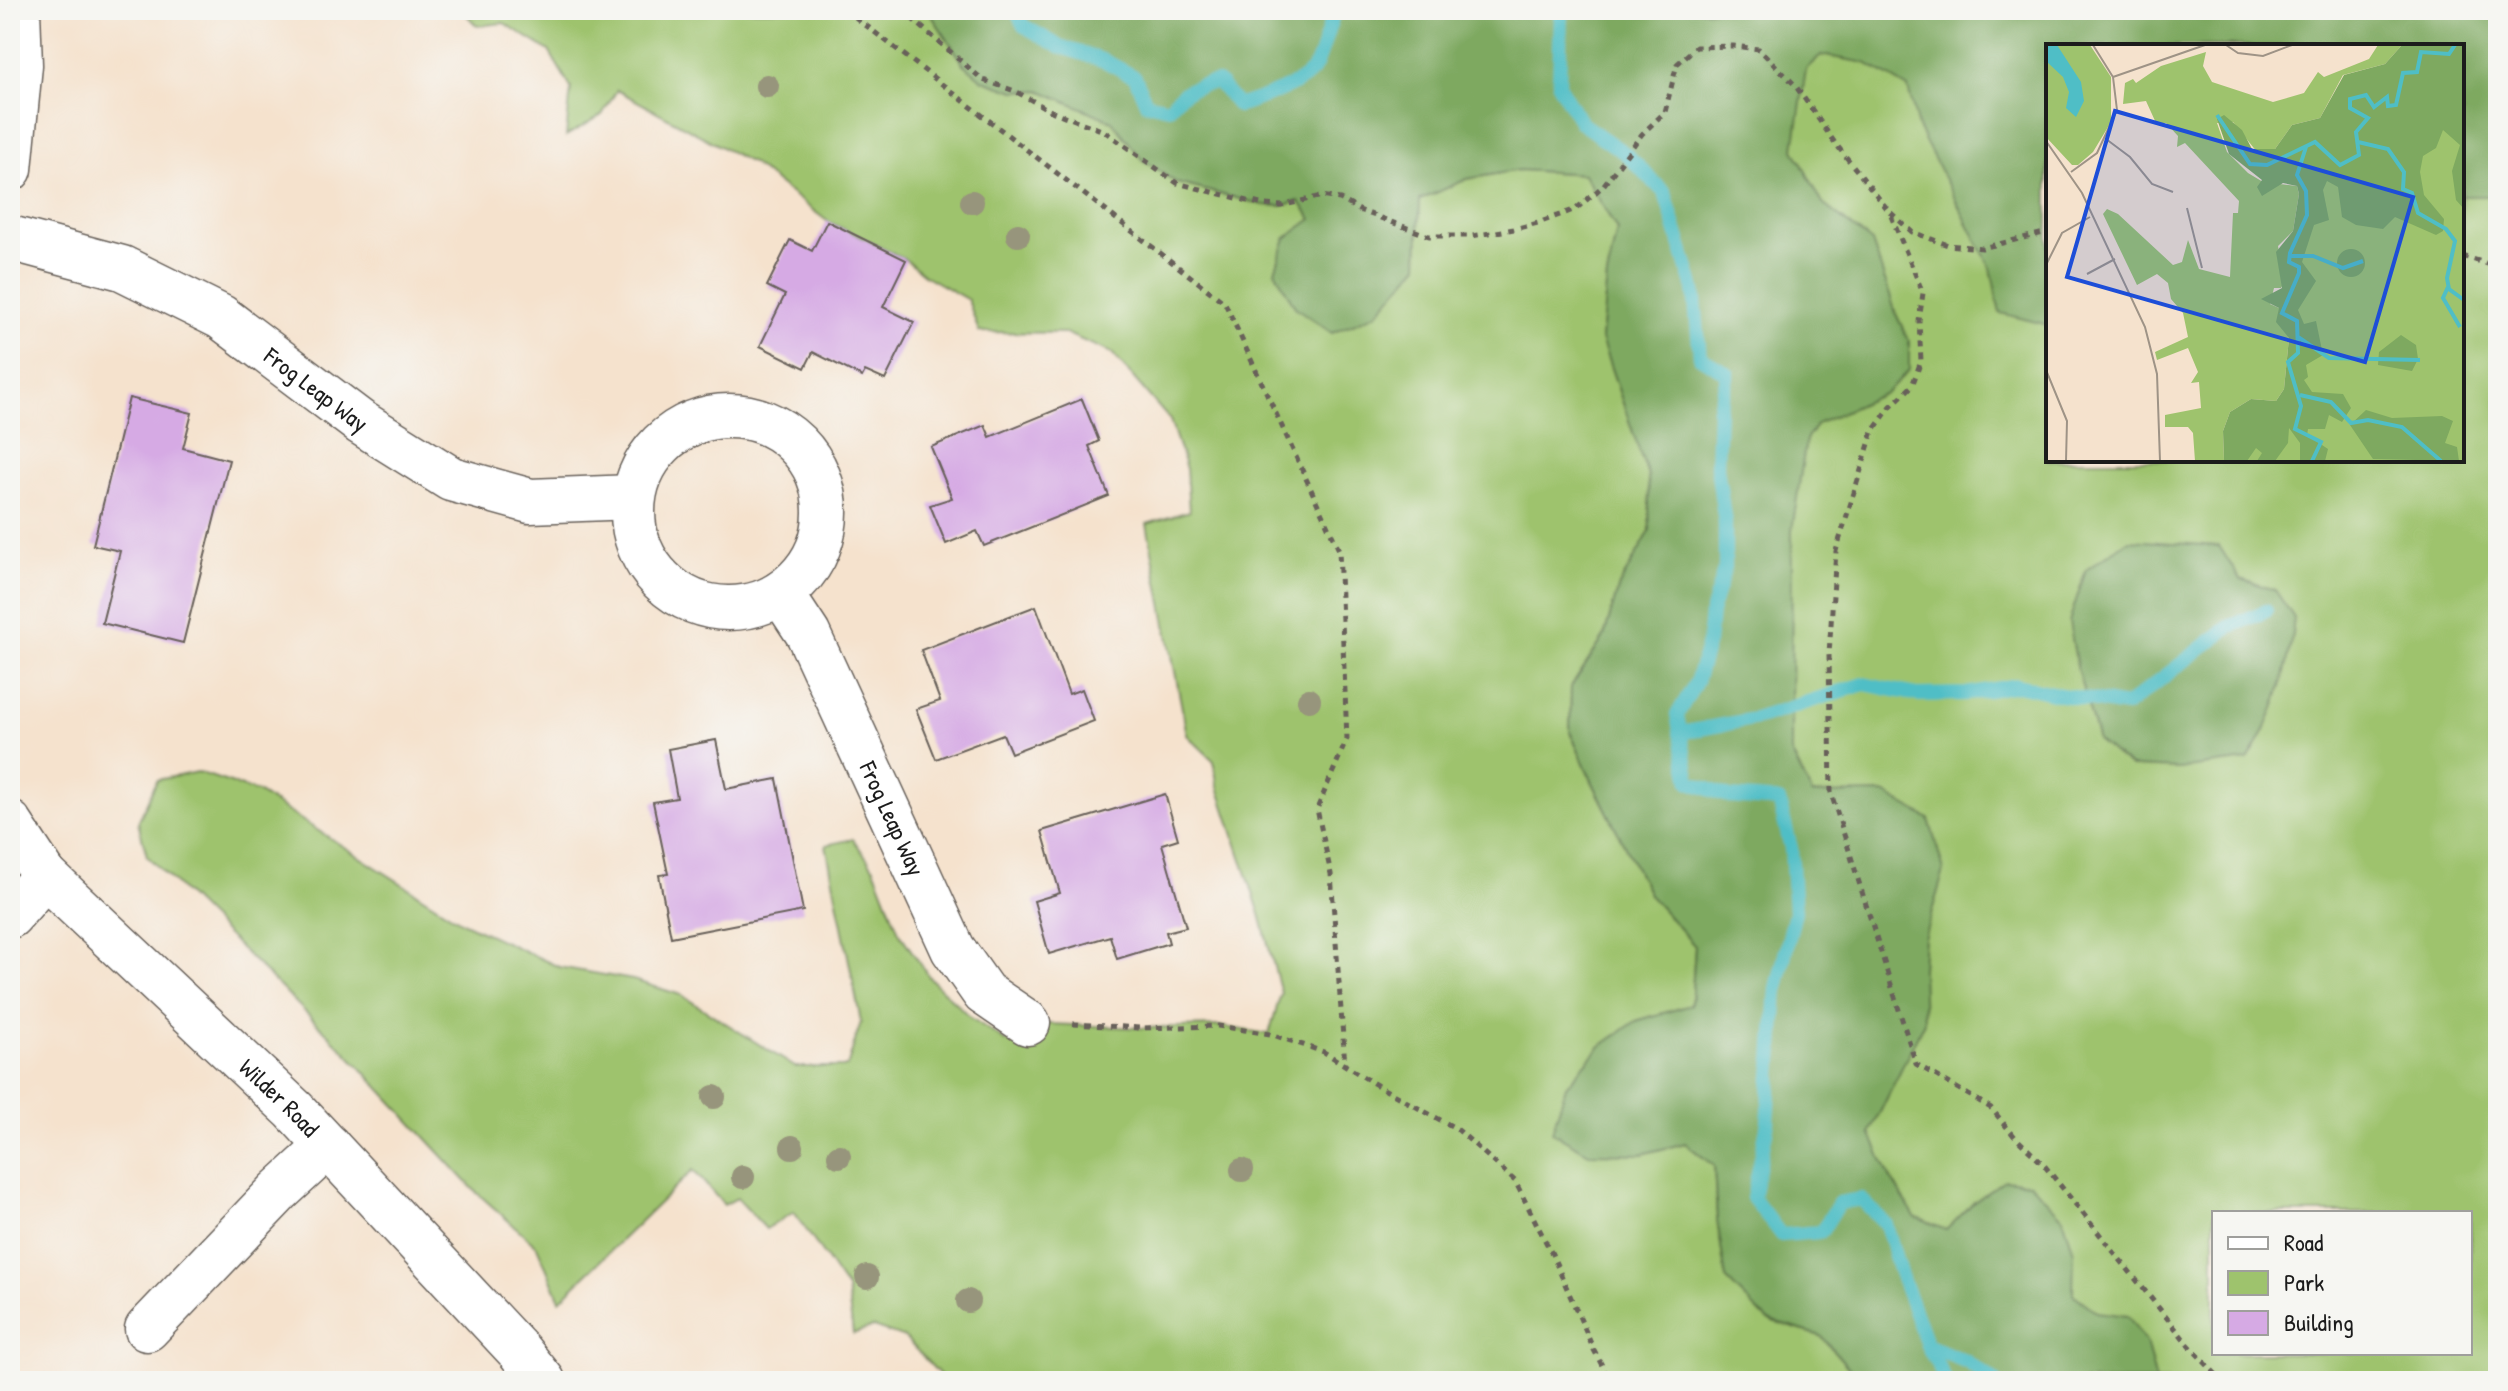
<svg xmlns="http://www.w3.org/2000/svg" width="2508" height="1391" font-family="'Patrick Hand',sans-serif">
  <rect width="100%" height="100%" fill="#f6f6f2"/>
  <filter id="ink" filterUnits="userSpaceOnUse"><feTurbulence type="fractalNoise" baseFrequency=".0125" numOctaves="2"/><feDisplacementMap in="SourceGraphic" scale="16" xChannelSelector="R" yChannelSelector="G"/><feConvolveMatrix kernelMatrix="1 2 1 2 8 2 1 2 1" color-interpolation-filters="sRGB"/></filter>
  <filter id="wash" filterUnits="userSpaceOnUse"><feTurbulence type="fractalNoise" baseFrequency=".006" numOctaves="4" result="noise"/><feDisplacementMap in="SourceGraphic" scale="32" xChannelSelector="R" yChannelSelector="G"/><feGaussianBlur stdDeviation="1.8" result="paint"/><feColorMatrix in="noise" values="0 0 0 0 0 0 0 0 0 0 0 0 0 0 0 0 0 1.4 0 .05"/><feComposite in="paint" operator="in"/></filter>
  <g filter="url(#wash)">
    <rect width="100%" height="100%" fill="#f5e2cd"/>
    <g fill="#9ec36d" stroke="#5d7044" stroke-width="2" fill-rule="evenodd">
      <path d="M462,10H928L964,64L1015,91L1040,90L1113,121L1143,160L1177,183L1264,205L1281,206L1299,201L1313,219L1286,238L1418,266L1419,200L1467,179L1519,170L1584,174L1617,230L1607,277L1601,339L1648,476L1650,531L1619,586L1604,637L1571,687L1570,732L1593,783L1650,896L1695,946L1691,1005L1636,1021L1642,1154L1685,1143L1714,1166L1717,1220L1767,1320L1821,1336L1860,1381H946L905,1338L873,1327L853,1334L847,1289L794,1212L766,1229L737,1198L724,1205L693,1170L560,1300L537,1246L475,1191L347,1053L147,856L138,822L157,780L198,772L257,792L464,923L559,967L633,980L681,995L795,1067H847L861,1022L826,845L853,839L874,868L899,932L930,978L971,1018L1007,1042L1028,1023L1140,1028L1218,1026L1269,1034L1281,993L1260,914L1217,784L1214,761L1187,735L1147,524L1189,511L1186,469L1170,420L1112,353L1065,333L979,332L968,300L924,275L906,260L827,221L751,163L617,90L602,115L566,136L571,88L549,51L504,23L477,26Z"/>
      <path d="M1775,10H2498V1381H1976L1799,1116L1682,512ZM2048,46H2462V460H2048ZM2214,1213H2470V1353H2214Z"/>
    </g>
    <g fill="#7ea960" stroke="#4d623e" stroke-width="2">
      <path d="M928,10H2498V196H2462V46H2048V325L2000,313L1991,268L1918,128L1908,88L1866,63L1821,55L1806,69L1794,149L1823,204L1872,242L1897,316L1909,341V370L1887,392L1817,424L1806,440L1792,530L1791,752L1812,794L1884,793L1929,819L1944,871L1924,938L1922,970L1924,1022L1870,1133L1890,1177L1915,1217L1946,1230L1974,1202L2004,1180L2030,1183L2063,1217L2074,1252L2073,1294L2097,1312L2128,1316L2146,1342L2156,1381H1860L1821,1336L1767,1320L1726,1279L1717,1220L1714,1166L1685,1143L1642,1154L1589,1153L1552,1132L1566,1086L1601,1046L1636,1021L1691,1005L1695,946L1650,896L1593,783L1570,732L1571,687L1604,637L1619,586L1650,531L1648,476L1601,339L1607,277L1617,230L1584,174L1519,170L1467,179L1420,200L1418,266L1376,314L1332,333L1295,307L1275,271L1286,238L1312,219L1299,201L1281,206L1264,205L1177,183L1143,160L1112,121L1040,90L1015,91L983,80L964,64Z"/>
      <path d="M2129,540L2219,546L2240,579L2275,590L2294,618C2289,669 2276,718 2248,760L2179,769L2131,767L2098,741L2078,672L2069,622L2086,570Z"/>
    </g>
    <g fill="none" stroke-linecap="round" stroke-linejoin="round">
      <g stroke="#4fbec6" stroke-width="14">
        <path d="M1016,10L1024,26L1059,46L1105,61L1135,77L1146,103L1169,108C1182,90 1196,85 1218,82L1238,106C1259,98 1305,86 1316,65C1324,48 1328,27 1335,10"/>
        <path d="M1561,10L1559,86L1581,123L1626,154L1665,193L1694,289L1700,357L1728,374L1719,408L1717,467L1725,523V567L1711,613L1708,643L1696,682L1677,715L1690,782L1730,797L1779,801L1791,848L1795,912L1777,988L1768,1122L1753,1198L1781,1235L1821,1232L1839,1203L1861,1199L1886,1224L1900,1273L1927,1345L1946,1381"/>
        <path d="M1680,733L1758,718L1864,684L1917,695L1966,694L2017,685L2061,695L2126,706L2229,627L2266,611"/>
        <path d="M1927,1345L1967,1362L1995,1381"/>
      </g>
    </g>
    <g id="blocks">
      <g fill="#d6aae4">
        <path d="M827,221L906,260L883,307L914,322L885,380L865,371L862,377L813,352L805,368L760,346L785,295L767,286L790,240L812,251Z"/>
        <path d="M129,398L192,413L183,448L229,460L183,643L102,623L120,551L93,545Z"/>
        <path d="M1082,399L1099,441L1089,446L1109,496L984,546L977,531L946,544L930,505L952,498L931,447L985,425L990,437Z"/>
        <path d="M1036,606L1069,694L1082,689L1094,721L1011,753L1003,734L936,759L916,709L940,701L921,650Z"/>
        <path d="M716,740L726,789L777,779L803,911L671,937L659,875L668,874L653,802L677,798L668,749Z"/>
        <path d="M1165,794L1178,839L1162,844L1186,927L1166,932L1169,943L1117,959L1110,936L1049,954L1034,901L1060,893L1042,831Z"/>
      </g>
    </g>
  </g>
  <g filter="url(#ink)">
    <use href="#blocks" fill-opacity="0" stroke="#68615a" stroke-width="2"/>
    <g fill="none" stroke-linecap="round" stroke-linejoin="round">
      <defs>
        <g id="minor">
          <path d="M10,169L20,65L18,10"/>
          <path id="s1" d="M10,238L122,268L221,317L360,422L451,479L530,501L633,497"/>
          <circle cx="729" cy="512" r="96"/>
          <path id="s2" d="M781,593L808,634L953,949L984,993L1028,1023"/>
          <path id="s3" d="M10,823L45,876L294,1110L519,1351L543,1381"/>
          <path d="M10,916L45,876"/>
          <path d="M147,1329L279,1191L328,1146"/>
        </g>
      </defs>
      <use href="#minor" stroke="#68615a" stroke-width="47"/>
      <g stroke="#68615a" stroke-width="5" stroke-dasharray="6 6" stroke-linecap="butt">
        <path d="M846,10L1225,303L1339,550L1347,739L1317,809L1331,874L1345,1065"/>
        <path d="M902,10L983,80L1015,91L1051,111L1104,131L1177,183L1264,205L1281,206L1322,196L1340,199L1359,210L1429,236H1472L1514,229L1538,223L1576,209L1603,186L1642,134L1665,112L1677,64L1696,47L1733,46L1759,49L1795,85L1835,143L1889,211L1912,232L1948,245L1982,248L2048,232"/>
        <path d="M1891,216L1923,293L1919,321L1921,361L1912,386L1891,406L1873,431L1836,551L1829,654L1831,793L1916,1064L1991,1108L2015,1137L2044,1165L2187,1343L2222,1381"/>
        <path d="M2462,256L2498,267"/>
        <path d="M1073,1024L1140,1028L1218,1026L1270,1034L1324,1052L1378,1086L1457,1129L1515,1181L1552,1254L1593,1348L1610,1381"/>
      </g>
      <use href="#minor" stroke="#fff" stroke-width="44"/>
    </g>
    <g fill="#97957b">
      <circle cx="767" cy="86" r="12"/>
      <circle cx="972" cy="202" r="12"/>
      <circle cx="1018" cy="235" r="12"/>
      <circle cx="1309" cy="700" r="12"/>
      <circle cx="714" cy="1097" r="12"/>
      <circle cx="792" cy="1147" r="12"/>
      <circle cx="839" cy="1156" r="12"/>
      <circle cx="1242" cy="1170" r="12"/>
      <circle cx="743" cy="1177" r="12"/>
      <circle cx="867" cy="1277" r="12"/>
      <circle cx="968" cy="1301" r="12"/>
    </g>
  </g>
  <g text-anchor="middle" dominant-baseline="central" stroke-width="6" stroke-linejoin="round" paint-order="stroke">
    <g font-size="24" fill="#1c1c1c" stroke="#f6f6f2">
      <text stroke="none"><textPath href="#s1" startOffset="346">Frog Leap Way</textPath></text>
      <text stroke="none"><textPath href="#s2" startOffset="252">Frog Leap Way</textPath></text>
      <text stroke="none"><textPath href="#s3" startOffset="386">Wilder Road</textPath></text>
    </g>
  </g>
  <g transform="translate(2046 44)">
    <rect width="418" height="418" fill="#f5e2cd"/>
    <path d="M0,1H44L65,33V78L47,108L32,121H26L0,93ZM332,1H356L339,20L297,31L274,74L246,81L229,105L211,108L187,78L171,79L181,108L202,129L217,138L251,142L253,150L247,187L232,202L238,238L235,244H228L224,260L233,264L243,294L238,345L230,357L205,355L184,368L177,387L178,417H149L147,389L142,383H119V371L155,364L153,338L145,339L152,328L142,304L111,316L109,308L142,293L137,269L125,255L122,239L111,230L91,241L57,170L61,165L72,170L127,221L136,218L142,196L153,225L184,233L187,169H192L193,157L139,99L131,103L132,92L120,79H110L100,57L77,60L79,39L87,35L90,39L115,22L160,8L157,22L166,38L227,58L258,49L272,28L278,33L323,15ZM377,58L418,73V417H190L247,365L244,261L251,186L281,126Z" fill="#9ec36d"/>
    <path d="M356,1H418V165L410,156L406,127L414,101L397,86L390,104L377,112L374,128L378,151L398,175L397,187L390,191L349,173L337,185L310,181L296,173L292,143L281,137L277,146L283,176L268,181L256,218L270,237L252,266L258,280L270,277L277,311L260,321L262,333L258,336L266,348L297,350L305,364L296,378L283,371L279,385H262L261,391L282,405L279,417H254V399L243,384L242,399L229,417H211L216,409L210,404L201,417H178L177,387L184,368L205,355L230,357L238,345L243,294L230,278L233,264L215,255L236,244L230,208L247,187L253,150L251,142L237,139L216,152L211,143L216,136L183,110L171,75L178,71L196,86L206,105H229L246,81L274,74L298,31L339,20ZM291 219a14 14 0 1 1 28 0a14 14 0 1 1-28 0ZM355,291L370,301L372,315L366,327L332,321L333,308ZM320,366L346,374L396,372L407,377L399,399L411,403L413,417L327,415L304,381Z" fill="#7ea960"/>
    <path d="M0,1H11L35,38L38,57L30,73L20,64L23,48L17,33L0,17Z" fill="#4fbec6"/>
    <path fill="none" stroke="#4fbec6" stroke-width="4" d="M171,71L204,120L221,121L269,98L294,121L313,111L310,88L322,74L304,64V55L320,51L328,63L341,53L342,62L350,61L357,29L371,28L375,8L403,10L409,1M312,98L342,105L358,128L357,145L366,149L372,169L400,185L409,197L401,234L403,245L418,256M260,103L251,131L260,147L261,171L244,209L243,218L253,223V229L236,269L251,277L252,309L242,318L255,362L249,385L275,398L266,417M243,212H267L297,224L317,217M402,243L397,254L414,283M252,293L283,314L374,316M254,351L285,358L305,379L322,376L356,383L395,417"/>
    <path fill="none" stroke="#9e9386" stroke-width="2" d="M180,1L192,9L217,12L246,1M67,33L159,1M60,95L84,113L106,140L127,148M0,97L36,149L99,283L111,330L114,417M25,128L51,109L71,66L67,33L47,1M141,164L156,224M0,221L16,189L44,173M41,230L69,215M0,326L21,377L20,417"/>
    <path fill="#1d4ed8" fill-opacity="0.15" stroke="#1d4ed8" stroke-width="4" d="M69,67L367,153L319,318L21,233Z"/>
    <rect width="418" height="418" fill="none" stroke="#1c1c1c" stroke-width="4"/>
  </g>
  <rect width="2508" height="1391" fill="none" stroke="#f6f6f2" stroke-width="40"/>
  <rect x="2212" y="1211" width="260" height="144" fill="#f6f6f2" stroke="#9f9f9c" stroke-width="2"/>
  <rect x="2228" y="1237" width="40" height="12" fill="#ffffff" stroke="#9f9f9c" stroke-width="2"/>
  <text x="2284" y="1251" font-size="24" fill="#1c1c1c">Road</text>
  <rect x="2228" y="1271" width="40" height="24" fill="#9ec36d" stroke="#9f9f9c" stroke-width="2"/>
  <text x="2284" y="1291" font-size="24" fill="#1c1c1c">Park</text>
  <rect x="2228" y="1311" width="40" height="24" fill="#d6aae4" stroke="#9f9f9c" stroke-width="2"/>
  <text x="2284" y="1331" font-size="24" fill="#1c1c1c">Building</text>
</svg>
